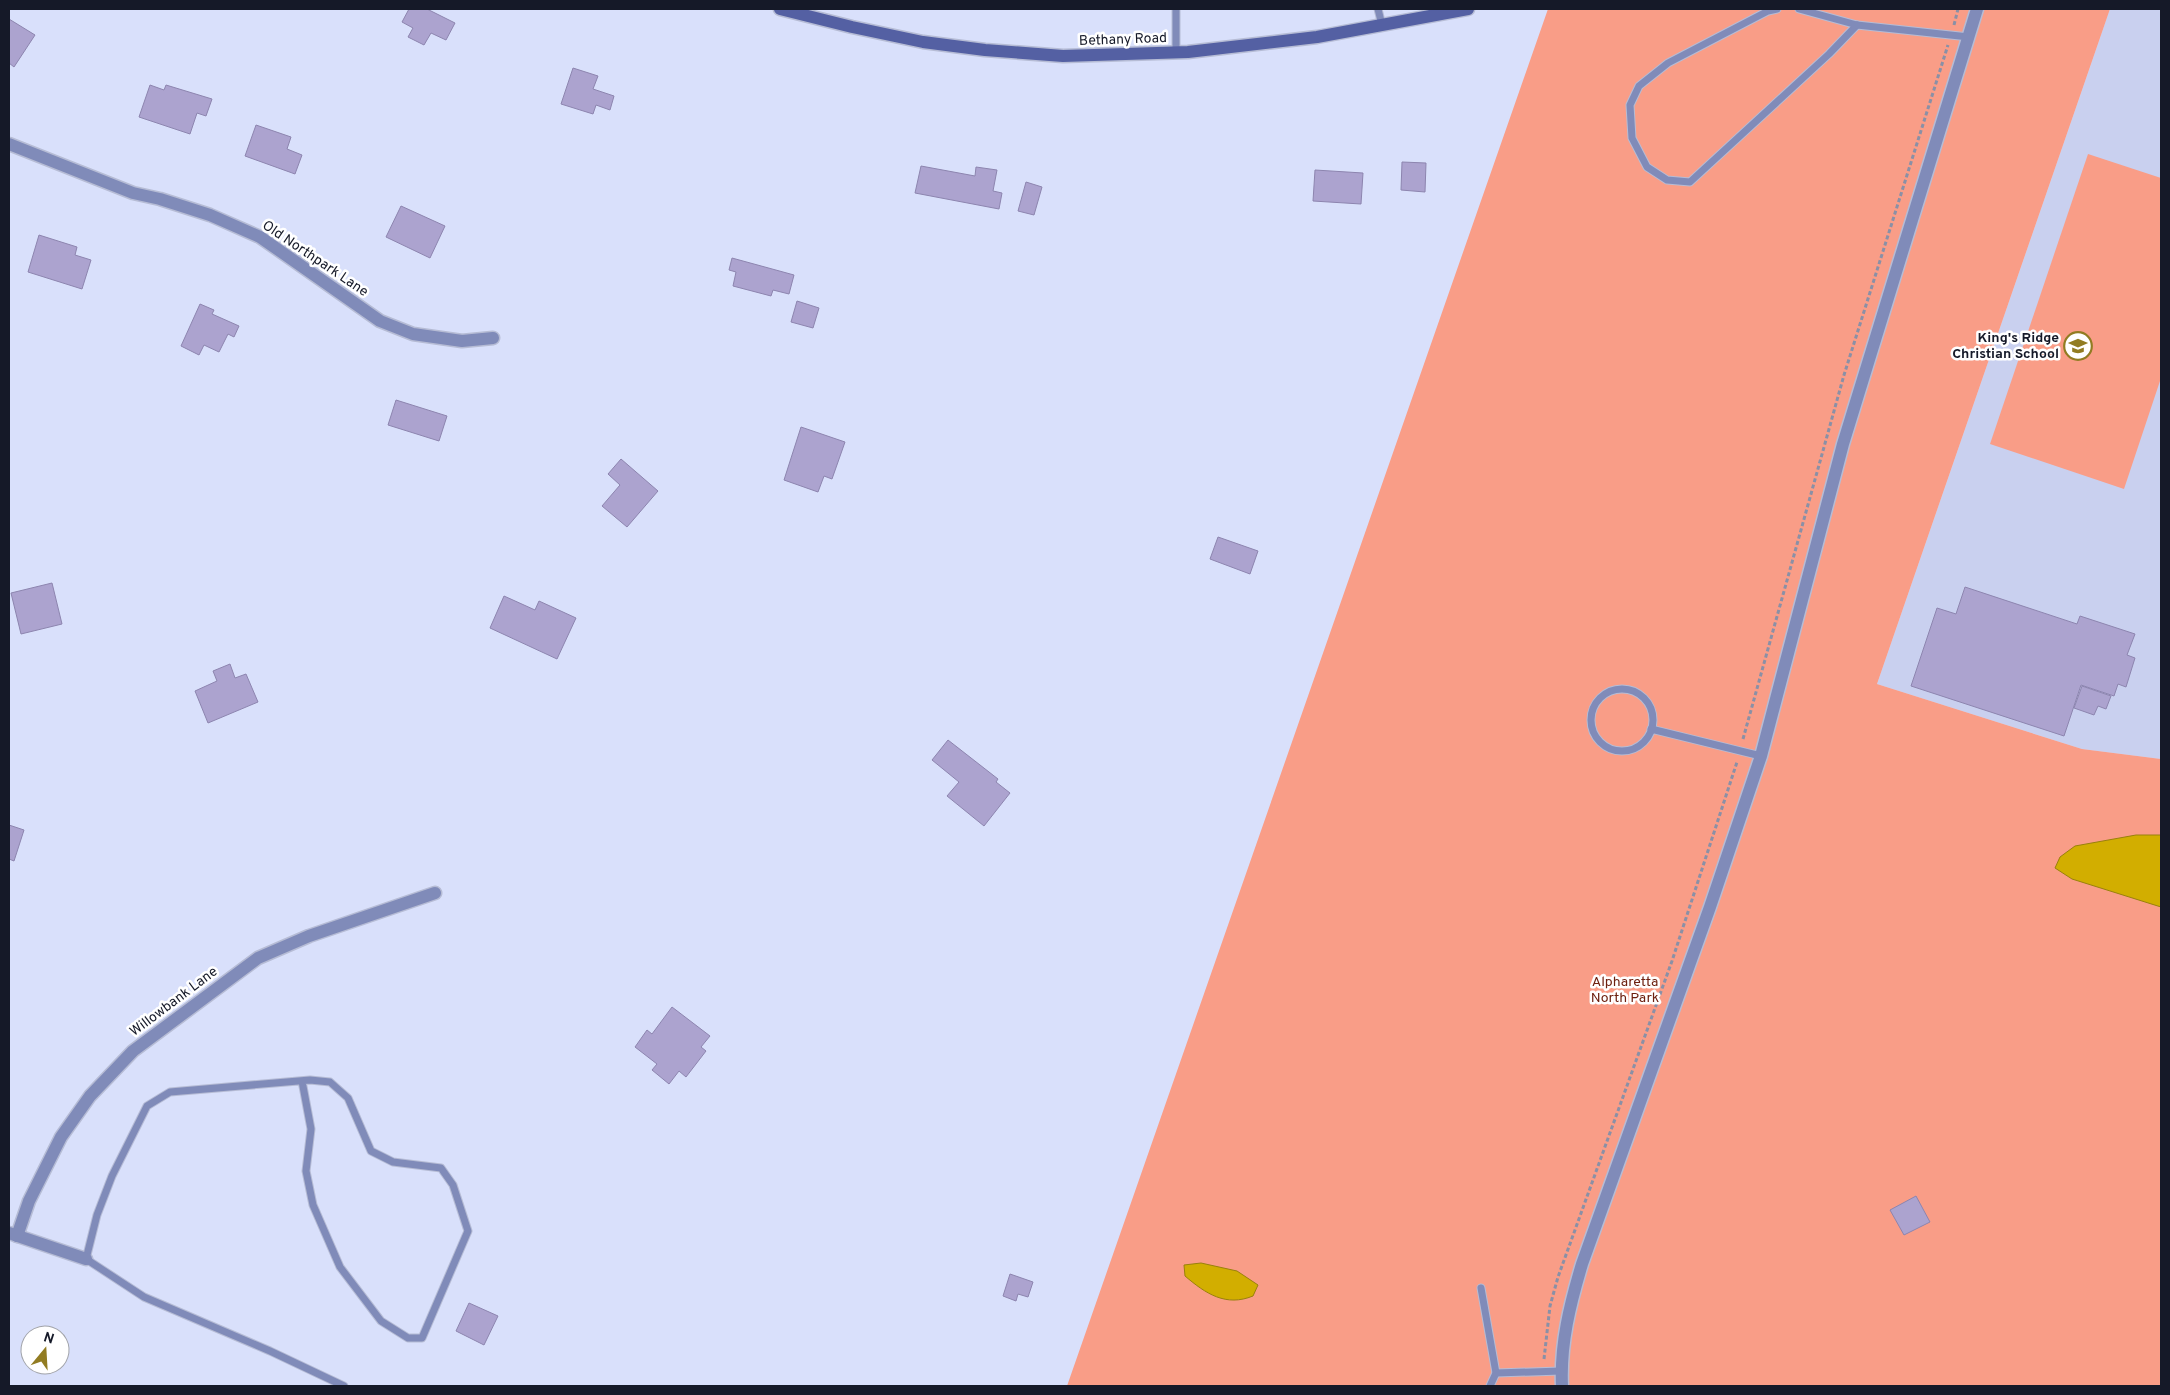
<svg xmlns="http://www.w3.org/2000/svg" width="2170" height="1395" font-family="Overpass,sans-serif">
  <rect width="100%" height="100%" fill="#d9e0fb"/>
  <path fill="#c9d0ef" d="M2110,9H2161V759L2082,749L1877,684Z"/>
  <g fill="#f99d87">
    <path d="M1548,9H2110L1877,684L2082,749L2161,759V1386H1067Z"/>
    <path d="M2088,154L2161,178V378L2124,489L1990,444Z"/>
  </g>
  <g fill="#d2ae00" stroke="#99810c">
    <path d="M2136,835H2161V907L2072,879L2055,868L2060,857L2075,846Z"/>
    <path d="M1201,1263L1237,1271L1258,1285L1253,1296C1226,1307 1206,1294 1185,1276L1184,1265Z"/>
  </g>
  <g fill="#aca3cf" stroke="#8d85af">
    <path d="M409,9H427L455,23L446,40L431,33L424,45L408,37L413,28L402,22Z"/>
    <path d="M9,19L35,35L14,67L9,63Z"/>
    <path d="M573,68L598,76L593,89L614,96L610,110L596,105L593,114L561,104Z"/>
    <path d="M150,85L164,90L166,85L212,99L206,116L197,113L190,134L139,117Z"/>
    <path d="M256,125L291,137L287,149L302,155L295,174L245,156Z"/>
    <path d="M1402,162L1426,163L1425,192L1401,190Z"/>
    <path d="M921,166L975,176L976,167L997,170L993,191L1002,193L999,209L915,193Z"/>
    <path d="M1315,170L1363,173L1361,204L1313,201Z"/>
    <path d="M1026,182L1042,187L1034,215L1018,211Z"/>
    <path d="M401,206L445,226L430,258L386,237Z"/>
    <path d="M39,235L77,247L75,255L91,260L82,289L28,272Z"/>
    <path d="M732,258L794,275L789,294L773,290L771,296L733,286L736,272L729,270Z"/>
    <path d="M797,301L819,308L813,328L791,322Z"/>
    <path d="M200,304L214,310L212,314L239,326L234,337L228,334L219,352L204,345L199,355L181,346Z"/>
    <path d="M396,400L447,416L439,441L388,425Z"/>
    <path d="M801,427L845,442L832,479L824,476L818,492L784,480Z"/>
    <path d="M621,459L658,491L627,527L602,506L620,485L608,474Z"/>
    <path d="M1218,537L1258,551L1250,574L1210,559Z"/>
    <path d="M52,583L62,624L21,634L11,593Z"/>
    <path d="M1965,587L2077,624L2080,616L2135,634L2127,655L2135,658L2126,687L2118,684L2114,696L2081,685L2064,736L1911,686L1937,608L1956,614Z"/>
    <path d="M504,596L535,610L539,601L576,618L557,659L490,628Z"/>
    <path d="M230,664L235,678L246,674L258,702L208,723L195,691L217,681L213,671Z"/>
    <path d="M2082,686L2111,696L2106,709L2098,706L2094,715L2074,708Z"/>
    <path d="M948,740L998,779L996,782L1010,793L984,826L947,796L959,782L932,760Z"/>
    <path d="M9,825L24,830L14,861L9,859Z"/>
    <path d="M672,1007L710,1036L701,1047L706,1051L686,1077L679,1071L669,1084L652,1070L657,1064L635,1047L647,1030L652,1034Z"/>
    <path d="M1916,1196L1930,1222L1904,1235L1890,1210Z"/>
    <path d="M1010,1274L1033,1282L1028,1297L1018,1294L1016,1301L1003,1296Z"/>
    <path d="M469,1303L498,1316L484,1345L456,1331Z"/>
  </g>
  <g fill="none" stroke-linecap="round" stroke-linejoin="round">
    <defs>
      <g id="lane">
        <path d="M1176,9V53"/>
        <path d="M1378,9L1382,25"/>
        <path d="M1777,9L1768,11L1668,63L1639,86L1630,105L1632,138L1647,167L1667,180L1690,182L1829,54L1857,25"/>
        <path d="M1799,9L1857,25L1969,37"/>
        <circle cx="1622" cy="720" r="31"/>
        <path d="M1651,729L1761,756"/>
        <path d="M302,1081L311,1129L306,1171L313,1205L340,1267L381,1321L408,1338H422L468,1231L453,1185L441,1168L393,1162L371,1151L348,1098L330,1082L310,1080L170,1092L147,1106L112,1176L97,1215L86,1259L144,1297L270,1351L344,1386"/>
        <path d="M1481,1288L1496,1373L1490,1386"/>
        <path d="M1496,1373L1561,1371"/>
      </g>
      <g id="street">
        <path d="M9,144L133,193L160,199L210,215L260,237L380,321L413,334L462,341L493,338"/>
        <path d="M9,1233L86,1259"/>
        <path d="M17,1236L29,1201L61,1137L90,1096L133,1051L258,958L309,936L435,893"/>
        <path d="M1562,1386C1560,1344 1570,1304 1582,1264L1710,907L1761,756L1843,444L1977,9"/>
      </g>
      <path id="secondary" d="M780,9L852,27L923,42L985,50L1063,56L1188,52L1317,37L1468,9"/>
    </defs>
    <use href="#lane" stroke="#b6bcd5" stroke-width="9"/>
    <use href="#street" stroke="#b6bcd5" stroke-width="15"/>
    <use href="#secondary" stroke="#b6bcd5" stroke-width="15"/>
    <g stroke="#8a90a6" stroke-width="3" stroke-dasharray="4 2.5" stroke-linecap="butt">
      <path d="M1954,25L1958,9"/>
      <path d="M1743,739L1844,375L1948,45"/>
      <path d="M1544,1359L1550,1306L1558,1277L1672,961L1737,762"/>
    </g>
    <use href="#lane" stroke="#808bb9" stroke-width="7"/>
    <use href="#street" stroke="#808bb9" stroke-width="12"/>
    <use href="#secondary" stroke="#5460a3" stroke-width="12"/>
  </g>
  <defs>
    <symbol id="school-ring" viewBox="-11 -11 22 22"><circle r="9.5" fill="#fff" stroke="#927c22" stroke-width="1.5"/><path d="M0-5L7-2L0 1L-7-2ZM-4 1L0 2.5L4 1V4Q0 6-4 4Z" fill="#927c22"/></symbol>
  </defs>
  <g fill-rule="evenodd">
    <use href="#school-ring" x="2062" y="330" width="32" height="32"/>
  </g>
  <g text-anchor="middle" dominant-baseline="central" stroke-width="5" stroke-linejoin="round" paint-order="stroke">
    <g font-size="14" fill="#151928" stroke="#fff">
      <text transform="translate(1123 40) rotate(-2)">Bethany Road</text>
      <text transform="translate(315 259) rotate(34)">Old Northpark Lane</text>
      <text transform="translate(174 1002) rotate(-37)">Willowbank Lane</text>
    </g>
    <g font-size="14" font-weight="bold" fill="#151928" stroke="#fff" text-anchor="end">
      <text x="2059" y="338">King's Ridge<tspan x="2059" dy="16">Christian School</tspan></text>
    </g>
    <g font-size="14" fill="#6d200f" stroke="#fff">
      <text x="1625" y="982">Alpharetta<tspan x="1625" dy="16">North Park</tspan></text>
    </g>
  </g>
  <rect width="2170" height="1395" fill="none" stroke="#151928" stroke-width="20"/>
  <g transform="translate(45 1350) rotate(18)"><circle r="24" fill="#ffffff" stroke="#a1a3a9"/>
  <path d="M0-4L9 19L0 12L-9 19Z" fill="#927c22"/>
  <text y="-8" font-size="14" font-weight="bold" text-anchor="middle" fill="#151928">N</text>
  </g>
</svg>
